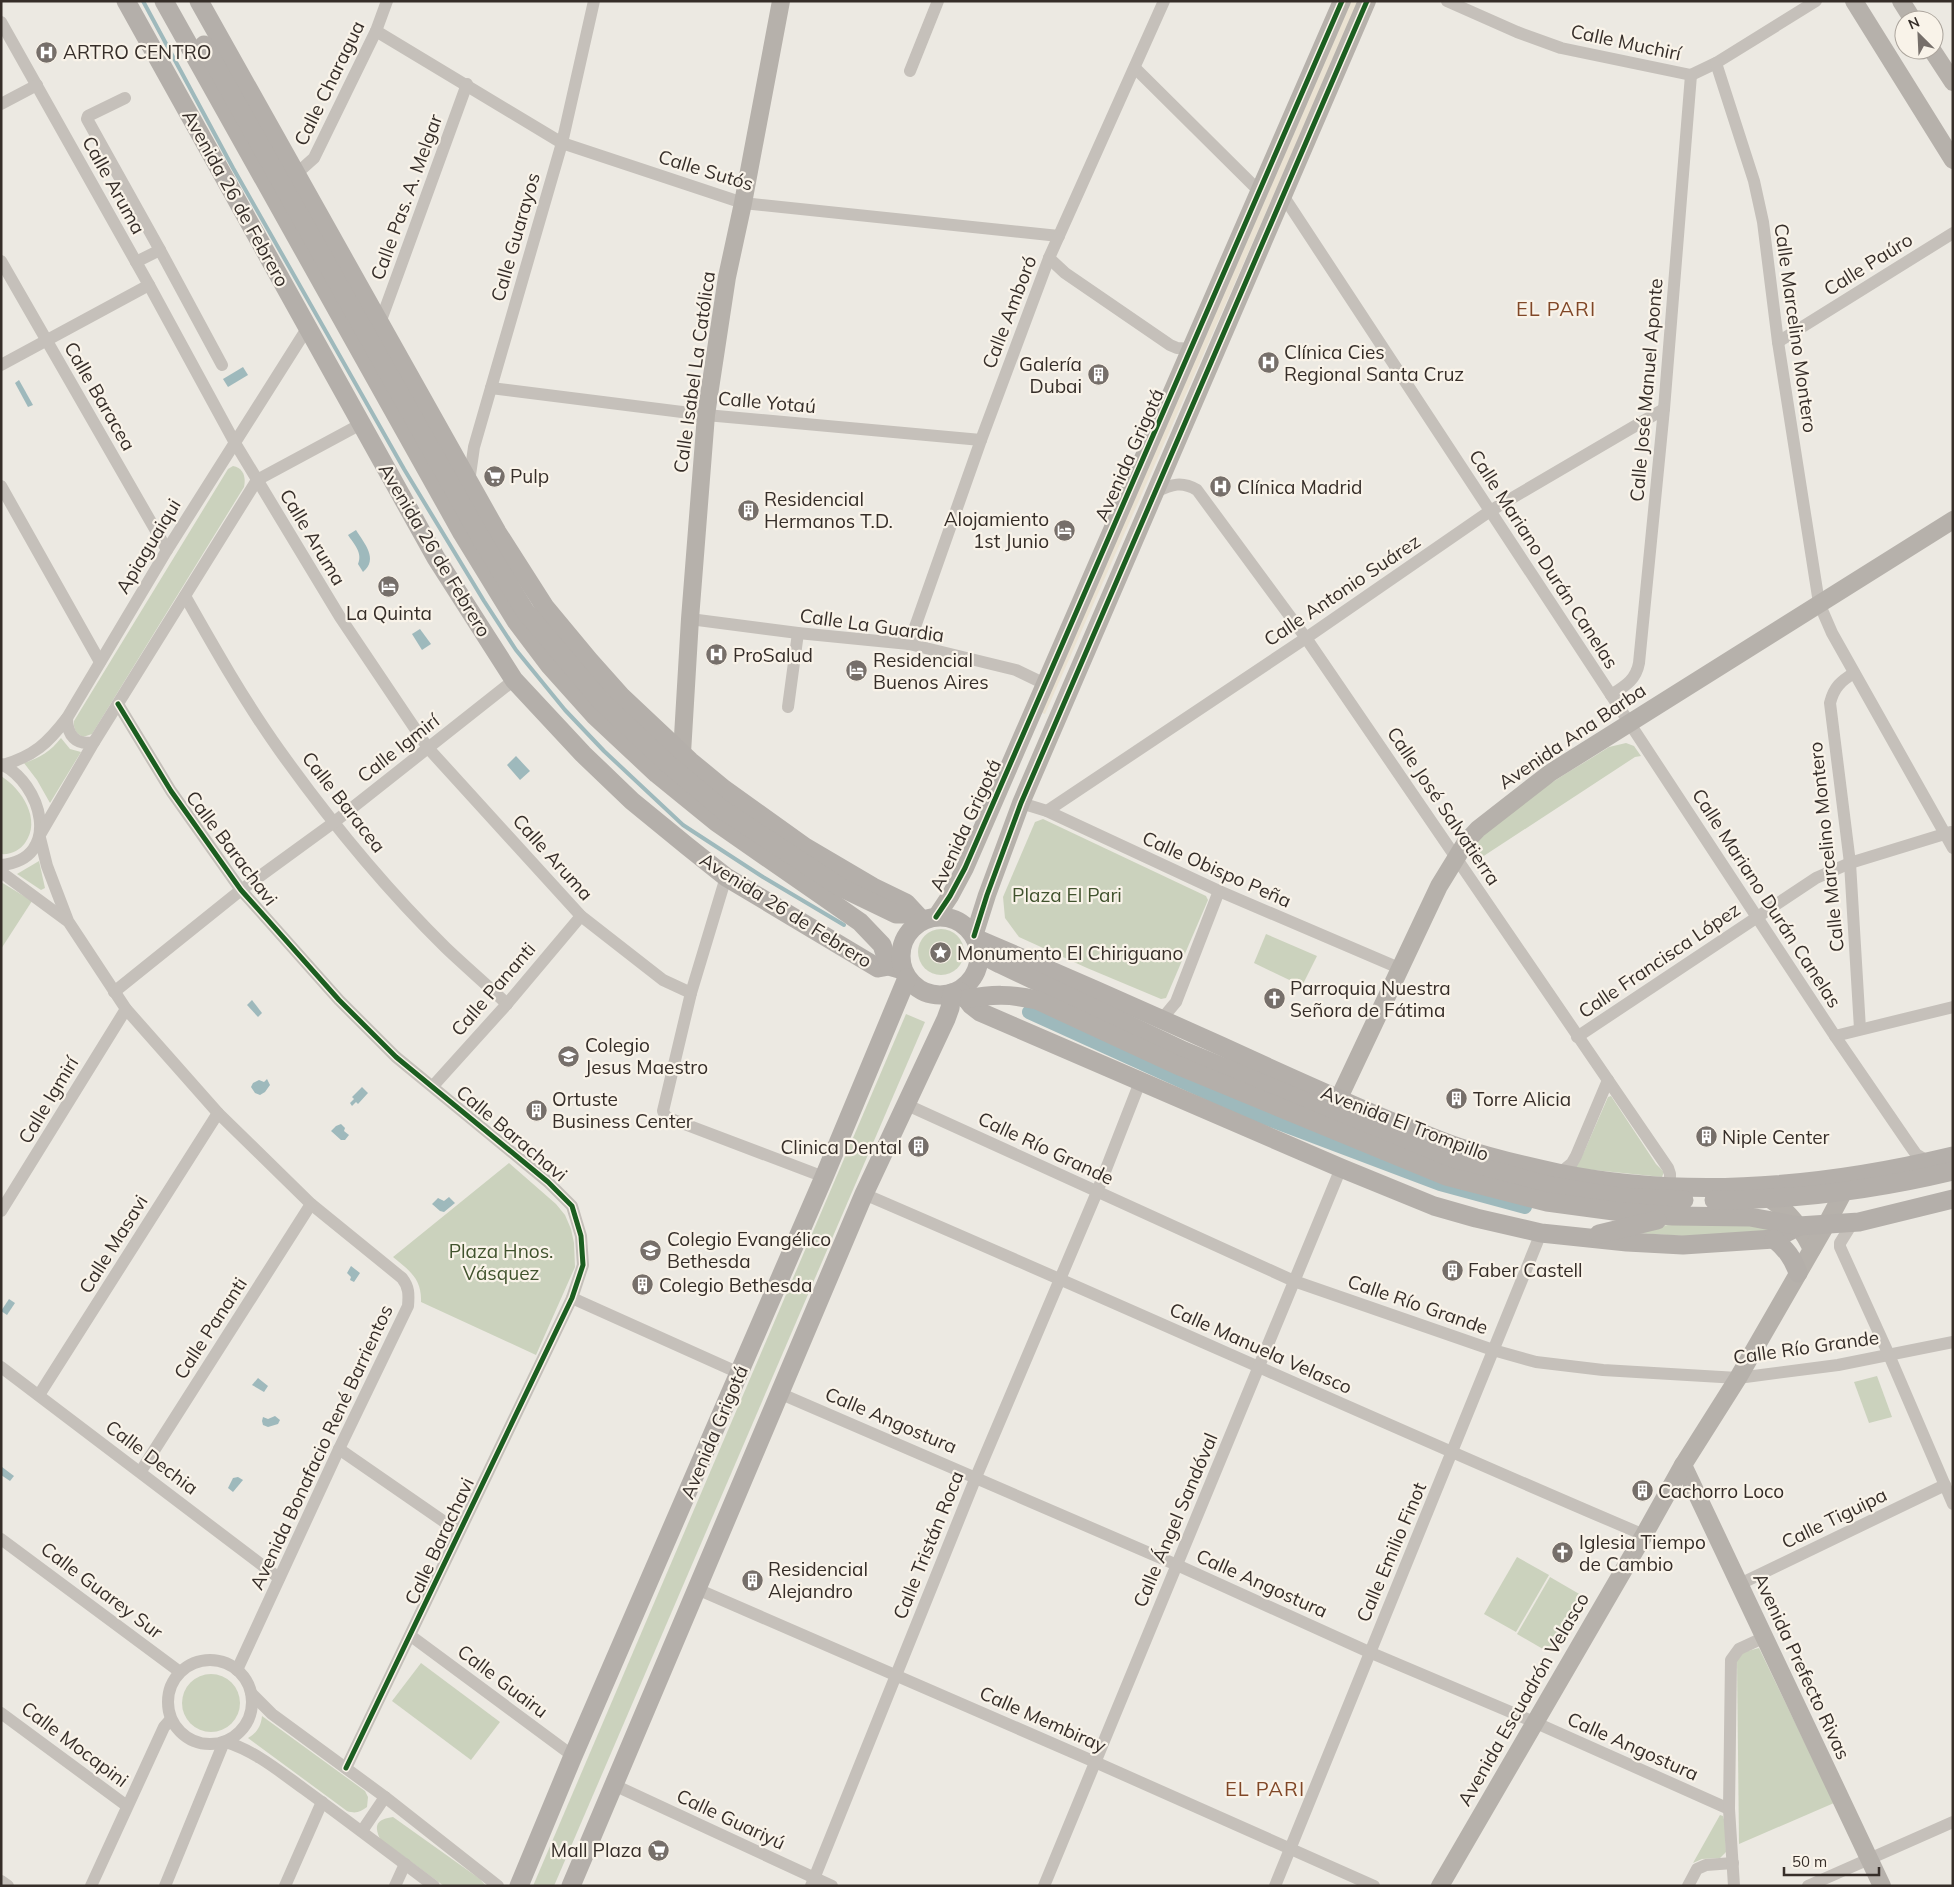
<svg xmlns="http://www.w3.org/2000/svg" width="1954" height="1887" font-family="Mulish,sans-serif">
  <rect width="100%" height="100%" fill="#ece9e2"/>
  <g fill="#cbd2bd">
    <path d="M233,466C244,468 246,478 244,487L92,734L83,737C76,734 73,728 74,721L228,469Z"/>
    <path d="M61,738L70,749L81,752L50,803L37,780L24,763C40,758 51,751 61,738Z"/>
    <path d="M1626,743L1634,746L1641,756L1635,757L1473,863L1470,859L1469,853C1504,806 1561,778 1609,747Z"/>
    <path d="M1,776C22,789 42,820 25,843C20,850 11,855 1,854Z"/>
    <path d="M1043,819L1206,896L1208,900L1166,998L1161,999L1087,968L1019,937L1005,918L1003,897L1035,822Z"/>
    <path d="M39,861L45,888L41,890L17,874Z"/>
    <path d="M1,882L32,901L1,949Z"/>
    <circle cx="941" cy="952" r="23"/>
    <path d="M1266,934L1317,956L1302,986L1254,963Z"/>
    <path d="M906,1014L925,1022L554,1886H533Z"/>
    <path d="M1611,1096L1656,1164L1664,1172L1662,1177L1574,1168L1584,1152L1608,1097Z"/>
    <path d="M509,1163L556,1204L565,1215L571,1229L574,1243L575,1267L536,1355L421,1302C422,1279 410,1271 393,1257Z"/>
    <path d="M1772,1224L1775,1230L1699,1237L1622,1232L1668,1225Z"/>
    <path d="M1877,1376L1892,1417L1869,1423L1854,1382Z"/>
    <path d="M1517,1557L1549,1575L1516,1632L1484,1614Z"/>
    <path d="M1550,1577L1581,1595L1548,1652L1517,1634Z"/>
    <path d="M1759,1648L1834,1803L1739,1844L1737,1660L1744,1652Z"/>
    <path d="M421,1663L500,1722L471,1760L392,1701Z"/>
    <circle cx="211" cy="1703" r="29"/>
    <path d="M262,1716L365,1791L368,1797L367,1807C360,1812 356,1814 347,1811L248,1738C257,1733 261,1726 262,1716Z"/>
    <path d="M1720,1815L1723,1816L1725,1823L1726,1852L1720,1858L1702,1859L1693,1863Z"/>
    <path d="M393,1817L480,1879L486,1886H444L380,1839C373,1824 378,1819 393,1817Z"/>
  </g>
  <path fill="#eae2d2" d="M1351,1H1359L1045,714L1039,712Z"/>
  <g fill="#9eb9bc">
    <path d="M243,367L248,375L228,387L223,379Z"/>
    <path d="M19,380L33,405L28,407L15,383Z"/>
    <path d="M356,530C364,543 379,559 363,572L358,564C363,553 354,544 348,535Z"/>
    <path d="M420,629L431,644L422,650L412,634Z"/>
    <path d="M516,756L530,771L520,780L507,765Z"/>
    <path d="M252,1000L262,1013L258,1017L247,1005Z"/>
    <path d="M267,1079L270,1085L265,1092L260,1095L255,1093L251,1087L253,1083L259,1080L264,1082Z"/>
    <path d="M362,1087L368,1093L358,1104L356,1102L352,1106L350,1103L354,1099L352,1097Z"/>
    <path d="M341,1124L345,1128L344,1131L349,1135L345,1140H341L331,1131L336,1126Z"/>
    <path d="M449,1197L455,1203L444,1212L440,1211L432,1204L438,1198L444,1201Z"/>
    <path d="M351,1266L360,1273L354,1282L350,1280L351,1277L347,1273Z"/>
    <path d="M9,1299L15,1303L7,1315L1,1311Z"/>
    <path d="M258,1378L268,1386L264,1392L252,1385Z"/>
    <path d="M275,1416L280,1420L278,1424L268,1427L263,1425L262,1421L263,1417L268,1419Z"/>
    <path d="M2,1467L14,1476L10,1481L1,1475Z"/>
    <path d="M238,1477L243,1480L233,1492L228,1488L233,1478Z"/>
  </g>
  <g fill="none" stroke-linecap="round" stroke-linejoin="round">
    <path stroke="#9eb9bc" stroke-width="4" d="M143,1L233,168L404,469L484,601L516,650L565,710L604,751L683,825L763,877L844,925"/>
    <path stroke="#9eb9bc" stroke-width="14" d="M1029,1012L1252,1113L1440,1184L1525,1207"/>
    <g stroke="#c5c0ba" stroke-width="12">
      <path d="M1447,1L1517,32L1561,48L1691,75L1716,63L1816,1"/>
      <path d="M1,22L149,285L235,443L340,617L428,748L581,916L663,980L691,993"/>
      <path d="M376,31L562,143L743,203L1059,236"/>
      <path d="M1716,63L1754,181L1763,222L1778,342L1819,603L1832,633L1953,848"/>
      <path d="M1135,68L1260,192"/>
      <path d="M910,71L938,1"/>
      <path d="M125,98L88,116L87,119L160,250"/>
      <path d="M1,104L37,85"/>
      <path d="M295,175L314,158L376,31L387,1"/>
      <path d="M1284,197L1835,1036L1911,1147L1916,1154L1929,1162"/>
      <path d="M1049,258L1065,273L1170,345L1177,348L1192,349"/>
      <path d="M1,261L167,550"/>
      <path d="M136,262L160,250L222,365"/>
      <path d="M380,323L467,84"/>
      <path d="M1778,342L1953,233"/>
      <path d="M1,365L149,285"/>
      <path d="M491,388L706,415L981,440"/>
      <path d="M469,482L474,447L491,388L562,143L594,1"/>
      <path d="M1,486L100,662"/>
      <path d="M1156,492C1172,484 1182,481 1197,490L1306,638L1668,1168L1670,1174V1186"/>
      <path d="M185,596C215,649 245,702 280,751C330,821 385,888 446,948C466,967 487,985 507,1004"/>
      <path d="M690,619L798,633L909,644L1016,670L1045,684"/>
      <path d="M909,644L981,440L1049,258L1164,1"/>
      <path d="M1854,673C1841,681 1834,687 1830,703L1850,863L1860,1029"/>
      <path d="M1611,695C1625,686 1636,680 1639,663L1664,409L1691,75"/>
      <path d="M118,704L171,791L241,890L339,1000L396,1057L548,1182L572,1206L581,1236L583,1265L572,1298L346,1768"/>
      <path d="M788,707L798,633"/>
      <path d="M67,718C67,735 76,746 94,742"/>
      <path d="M1,764C41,782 64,859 1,865"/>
      <path d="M3,765C34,756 48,743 67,718L167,550L308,327"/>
      <path d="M1021,803L1047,811L1219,891L1399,968"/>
      <path d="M1047,811L1306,638L1490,511L1664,409"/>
      <path d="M41,833L94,742L257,480L361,424"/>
      <path d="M40,838L47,866L68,921L126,1009L218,1113L311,1204L402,1278C409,1287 409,1294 408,1306L339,1449L237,1670"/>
      <path d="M1,872L66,920"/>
      <path d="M726,877L691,993L663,1111L666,1117L824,1177"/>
      <path d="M114,992L241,890L333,823L514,680"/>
      <path d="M1158,1018L1166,1014L1176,1002L1219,891"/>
      <path d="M1835,1036L1953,1007"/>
      <path d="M1577,1037L1816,878L1850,863L1951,832"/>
      <path d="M433,1086L507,1004L581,916"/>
      <path d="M905,1104L1294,1281L1493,1350L1536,1362L1603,1370L1738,1378L1838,1365L1953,1342"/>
      <path d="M1560,1173L1572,1163L1576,1156L1608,1080"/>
      <path d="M864,1194C1125,1306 1383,1424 1644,1535"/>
      <path d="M1,1211L126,1009"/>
      <path d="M1853,1222L1840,1243V1247L1889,1355L1953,1504"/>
      <path d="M572,1298L739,1373"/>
      <path d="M1,1367L279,1578"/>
      <path d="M779,1393L1177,1565L1369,1652L1534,1722L1729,1809"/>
      <path d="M39,1395L218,1113"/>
      <path d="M339,1449L459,1532"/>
      <path d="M141,1471L311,1204"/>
      <path d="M1,1539L180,1672"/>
      <path d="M1740,1584L1945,1485"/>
      <path d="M697,1589L1095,1762L1374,1886"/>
      <path d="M411,1636L573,1756"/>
      <circle cx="210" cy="1702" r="42"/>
      <path d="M251,1693L272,1714L385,1797L498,1886"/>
      <path d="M1,1713L127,1806"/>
      <path d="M226,1742C255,1751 279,1771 304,1789C348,1821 391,1854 434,1886"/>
      <path d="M614,1785L832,1886"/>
      <path d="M362,1831L385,1797"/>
      <path d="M1,1881L8,1886"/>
      <path d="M91,1886L164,1727L171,1719"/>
      <path d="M165,1886L224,1742"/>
      <path d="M285,1886L322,1802"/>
      <path d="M395,1886L405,1864"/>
      <path d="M811,1886L976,1477L1097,1192L1140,1082"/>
      <path d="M1044,1886L1341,1168"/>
      <path d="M1275,1886L1541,1233"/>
      <path d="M1688,1886L1697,1869L1706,1865L1733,1863"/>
      <path d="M1734,1886L1729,1809L1731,1660L1739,1649L1765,1637"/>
      <path d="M1808,1886L1953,1822"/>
    </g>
    <g stroke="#b6b1ab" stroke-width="18">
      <path d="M1854,1L1953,160"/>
      <path d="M1901,1L1913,20"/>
      <path d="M1932,50L1953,82"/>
      <path d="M682,753L690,619L706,415L727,277L743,203L781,1"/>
      <path d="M936,917L950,896L965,868L1342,1"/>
      <path d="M974,936L987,895L1021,803L1367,1"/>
      <path d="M1338,1100L1439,886L1466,842L1478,829L1550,773L1953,520"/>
      <path d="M1771,1200C1790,1212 1802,1229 1812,1249"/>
      <path d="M1683,1465L1882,1886"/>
      <path d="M1440,1886L1644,1535L1683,1465L1738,1378L1826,1225L1843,1193"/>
    </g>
    <g stroke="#b4afaa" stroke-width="19">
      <path d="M126,1L436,558L514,680L583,754L632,801L687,846L726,877L878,968L889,966L903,970"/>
      <path d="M164,1L462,533L516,621L550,666L594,715L657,774L716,822L860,922L882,945L889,966"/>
      <path d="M199,1L497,532L545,607L589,660L622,697L690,761L724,789L805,847L873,887L906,903L919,917"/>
      <path d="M204,45L482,540L525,611L601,701L667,763L723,810L840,887L896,914H915"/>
      <circle cx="940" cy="956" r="39"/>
      <path d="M975,938C1057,973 1139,1009 1221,1046C1282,1074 1343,1102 1405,1127C1423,1133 1440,1141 1458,1147C1491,1158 1525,1166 1558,1173C1690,1200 1824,1187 1953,1156"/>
      <path d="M979,953L1000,964L1184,1051L1340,1116L1453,1160L1550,1186L1618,1197L1684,1200"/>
      <path d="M961,992L971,1005L980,1012L1341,1168L1434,1206L1476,1218L1541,1233L1627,1242L1683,1245L1774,1239L1799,1226"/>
      <path d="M966,999C993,994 1010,994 1037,1000L1177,1065L1446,1176L1547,1202L1614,1211L1673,1216L1750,1217L1799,1226L1859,1222L1953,1199"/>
      <path d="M1714,1200C1795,1200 1874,1190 1953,1171"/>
      <path d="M1599,1234L1657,1220"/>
      <path d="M1774,1239C1786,1249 1793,1258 1798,1273"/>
      <path d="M519,1886L573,1756L824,1177L907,978"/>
      <path d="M571,1886L864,1194L946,1019L950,1008L952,993"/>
    </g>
    <defs>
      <g id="cycleway">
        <path d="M118,704L171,791L241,890L339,1000L396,1057L548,1182L572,1206L581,1236L583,1265L572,1298L346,1768"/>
        <path d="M936,917L950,896L965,868L1342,1"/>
        <path d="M974,936L987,895L1021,803L1367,1"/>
      </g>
    </defs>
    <use href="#cycleway" stroke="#f9f3e9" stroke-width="8"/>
    <use href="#cycleway" stroke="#1b5e20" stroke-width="5"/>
  </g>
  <defs>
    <symbol id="hospital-disc" viewBox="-11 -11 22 22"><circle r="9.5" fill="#766f6a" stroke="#f9f3e9"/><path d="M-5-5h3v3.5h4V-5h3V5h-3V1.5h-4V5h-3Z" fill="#fff"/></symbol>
    <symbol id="building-disc" viewBox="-11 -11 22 22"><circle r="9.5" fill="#766f6a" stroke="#f9f3e9"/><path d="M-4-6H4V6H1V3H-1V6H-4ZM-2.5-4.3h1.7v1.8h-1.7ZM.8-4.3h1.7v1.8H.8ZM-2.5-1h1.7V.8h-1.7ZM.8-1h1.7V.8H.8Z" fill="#fff"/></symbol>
    <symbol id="supermarket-disc" viewBox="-11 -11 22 22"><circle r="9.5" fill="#766f6a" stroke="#f9f3e9"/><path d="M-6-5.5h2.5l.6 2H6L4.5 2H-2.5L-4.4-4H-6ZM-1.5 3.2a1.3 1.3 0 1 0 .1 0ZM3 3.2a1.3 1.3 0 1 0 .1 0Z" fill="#fff"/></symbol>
    <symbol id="hotel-disc" viewBox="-11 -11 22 22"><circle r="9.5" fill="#766f6a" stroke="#f9f3e9"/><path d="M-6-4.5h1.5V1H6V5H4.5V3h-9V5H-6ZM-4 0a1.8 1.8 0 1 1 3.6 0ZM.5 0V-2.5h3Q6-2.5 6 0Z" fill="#fff"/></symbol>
    <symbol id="sight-disc" viewBox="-11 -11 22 22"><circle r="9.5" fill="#766f6a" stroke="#f9f3e9"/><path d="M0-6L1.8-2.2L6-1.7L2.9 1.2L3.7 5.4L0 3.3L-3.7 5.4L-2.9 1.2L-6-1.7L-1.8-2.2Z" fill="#fff"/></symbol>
    <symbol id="church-disc" viewBox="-11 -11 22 22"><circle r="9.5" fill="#766f6a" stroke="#f9f3e9"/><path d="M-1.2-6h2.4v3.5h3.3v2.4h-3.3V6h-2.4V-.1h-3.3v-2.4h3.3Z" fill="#fff"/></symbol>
    <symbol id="school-disc" viewBox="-11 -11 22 22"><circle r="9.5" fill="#766f6a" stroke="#f9f3e9"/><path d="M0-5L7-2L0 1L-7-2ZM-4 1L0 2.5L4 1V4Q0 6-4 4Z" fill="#fff"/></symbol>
  </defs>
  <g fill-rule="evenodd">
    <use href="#hospital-disc" x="34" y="40" width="25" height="25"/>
    <use href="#hospital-disc" x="1256" y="350" width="25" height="25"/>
    <use href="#building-disc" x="1086" y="362" width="25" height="25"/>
    <use href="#supermarket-disc" x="482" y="464" width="25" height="25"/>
    <use href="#hospital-disc" x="1208" y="474" width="25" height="25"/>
    <use href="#building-disc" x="736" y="498" width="25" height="25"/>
    <use href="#hotel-disc" x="1052" y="518" width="25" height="25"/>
    <use href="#hotel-disc" x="376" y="574" width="25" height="25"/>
    <use href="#hospital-disc" x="704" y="642" width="25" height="25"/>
    <use href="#hotel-disc" x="844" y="658" width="25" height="25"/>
    <use href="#sight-disc" x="928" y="940" width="25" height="25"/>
    <use href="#church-disc" x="1262" y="986" width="25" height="25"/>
    <use href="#school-disc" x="556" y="1044" width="25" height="25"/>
    <use href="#building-disc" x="1444" y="1086" width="25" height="25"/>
    <use href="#building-disc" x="524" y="1098" width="25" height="25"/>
    <use href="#building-disc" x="1694" y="1124" width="25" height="25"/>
    <use href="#building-disc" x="906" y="1134" width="25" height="25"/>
    <use href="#school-disc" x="638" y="1238" width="25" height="25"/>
    <use href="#building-disc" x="1440" y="1258" width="25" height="25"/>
    <use href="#building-disc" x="630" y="1272" width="25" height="25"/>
    <use href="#building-disc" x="1630" y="1478" width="25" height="25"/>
    <use href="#church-disc" x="1550" y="1540" width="25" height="25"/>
    <use href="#building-disc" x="740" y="1568" width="25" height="25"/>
    <use href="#supermarket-disc" x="646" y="1838" width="25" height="25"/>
  </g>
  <g text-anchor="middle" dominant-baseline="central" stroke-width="4.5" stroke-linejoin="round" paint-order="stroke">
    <g font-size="19" fill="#362e29" stroke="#f9f3e9">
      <text transform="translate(1626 42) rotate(12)">Calle Muchirí</text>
      <text transform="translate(329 83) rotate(-64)">Calle Charagua</text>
      <text transform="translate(706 170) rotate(17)">Calle Sutós</text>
      <text transform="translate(114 185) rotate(61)">Calle Aruma</text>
      <text transform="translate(406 197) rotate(-70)">Calle Pas. A. Melgar</text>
      <text transform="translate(236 198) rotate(61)">Avenida 26 de Febrero</text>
      <text transform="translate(515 237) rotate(-74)">Calle Guarayos</text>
      <text transform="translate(1868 264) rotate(-32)">Calle Paúro</text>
      <text transform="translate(1009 312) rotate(-69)">Calle Amboró</text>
      <text transform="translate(1796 328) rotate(82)">Calle Marcelino Montero</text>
      <text transform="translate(694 372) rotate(-82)">Calle Isabel La Católica</text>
      <text transform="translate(1646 390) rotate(-85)">Calle José Manuel Aponte</text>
      <text transform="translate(100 396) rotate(60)">Calle Baracea</text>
      <text transform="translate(767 402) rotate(5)">Calle Yotaú</text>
      <text transform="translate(1129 455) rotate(-66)">Avenida Grigotá</text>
      <text transform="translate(313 537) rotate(59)">Calle Aruma</text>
      <text transform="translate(148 546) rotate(-59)">Apiaguaiqui</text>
      <text transform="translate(435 550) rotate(59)">Avenida 26 de Febrero</text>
      <text transform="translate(1544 559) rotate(57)">Calle Mariano Durán Canelas</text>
      <text transform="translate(1342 590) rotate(-34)">Calle Antonio Suárez</text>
      <text transform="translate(872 625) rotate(8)">Calle La Guardia</text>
      <text transform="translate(1572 736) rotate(-34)">Avenida Ana Barba</text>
      <text transform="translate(398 748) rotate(-38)">Calle Igmirí</text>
      <text transform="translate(344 802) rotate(52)">Calle Baracea</text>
      <text transform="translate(1444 806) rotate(56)">Calle José Salvatierra</text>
      <text transform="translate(965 825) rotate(-65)">Avenida Grigotá</text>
      <text transform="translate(1826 847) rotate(-96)">Calle Marcelino Montero</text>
      <text transform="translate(232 848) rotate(53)">Calle Barachavi</text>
      <text transform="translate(553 857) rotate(48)">Calle Aruma</text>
      <text transform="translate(1217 869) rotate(24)">Calle Obispo Peña</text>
      <text transform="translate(1767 898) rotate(57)">Calle Mariano Durán Canelas</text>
      <text transform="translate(786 910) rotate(32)">Avenida 26 de Febrero</text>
      <text transform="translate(1659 960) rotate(-34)">Calle Francisca López</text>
      <text transform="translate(493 989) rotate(-49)">Calle Pananti</text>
      <text transform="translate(48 1100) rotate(-59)">Calle Igmirí</text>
      <text transform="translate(1405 1123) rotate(21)">Avenida El Trompillo</text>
      <text transform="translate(512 1133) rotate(40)">Calle Barachavi</text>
      <text transform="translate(1046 1148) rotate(25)">Calle Río Grande</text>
      <text transform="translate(113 1244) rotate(-58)">Calle Masavi</text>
      <text transform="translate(1418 1304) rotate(19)">Calle Río Grande</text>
      <text transform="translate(210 1328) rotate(-57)">Calle Pananti</text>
      <text transform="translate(1806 1347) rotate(-8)">Calle Río Grande</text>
      <text transform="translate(1261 1348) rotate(24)">Calle Manuela Velasco</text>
      <text transform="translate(891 1420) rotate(23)">Calle Angostura</text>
      <text transform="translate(714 1432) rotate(-67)">Avenida Grigotá</text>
      <text transform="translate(321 1447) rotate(-65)">Avenida Bonafacio René Barrientos</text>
      <text transform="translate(152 1457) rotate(37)">Calle Dechia</text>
      <text transform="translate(1834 1518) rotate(-26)">Calle Tiguipa</text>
      <text transform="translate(1175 1520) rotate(-67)">Calle Ángel Sandóval</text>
      <text transform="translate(439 1541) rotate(-65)">Calle Barachavi</text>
      <text transform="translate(928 1545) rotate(-68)">Calle Tristán Roca</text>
      <text transform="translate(1391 1552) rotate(-67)">Calle Emilio Finot</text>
      <text transform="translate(1262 1583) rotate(24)">Calle Angostura</text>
      <text transform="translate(102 1590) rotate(37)">Calle Guarey Sur</text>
      <text transform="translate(1802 1666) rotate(65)">Avenida Prefecto Rivas</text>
      <text transform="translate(503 1681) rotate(37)">Calle Guairu</text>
      <text transform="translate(1523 1699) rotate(-60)">Avenida Escuadrón Velasco</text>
      <text transform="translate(1043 1719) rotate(24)">Calle Membiray</text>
      <text transform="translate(75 1744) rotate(37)">Calle Mocapini</text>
      <text transform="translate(1633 1746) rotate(24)">Calle Angostura</text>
      <text transform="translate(731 1819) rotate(25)">Calle Guariyú</text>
    </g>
    <g font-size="19" fill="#362e29" stroke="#f9f3e9" text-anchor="start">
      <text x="63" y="52">ARTRO CENTRO</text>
      <text x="1284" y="352">Clínica Cies<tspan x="1284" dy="22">Regional Santa Cruz</tspan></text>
      <text x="1082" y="364" text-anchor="end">Galería<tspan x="1082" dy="22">Dubai</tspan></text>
      <text x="510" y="476">Pulp</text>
      <text x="1237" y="487">Clínica Madrid</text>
      <text x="764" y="499">Residencial<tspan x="764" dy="22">Hermanos T.D.</tspan></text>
      <text x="1049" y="519" text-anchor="end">Alojamiento<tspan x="1049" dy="22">1st Junio</tspan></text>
      <text x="389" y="613" text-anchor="middle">La Quinta</text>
      <text x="733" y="655">ProSalud</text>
      <text x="873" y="660">Residencial<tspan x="873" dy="22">Buenos Aires</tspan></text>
      <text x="957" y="953">Monumento El Chiriguano</text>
      <text x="1290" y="988">Parroquia Nuestra<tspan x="1290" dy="22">Señora de Fátima</tspan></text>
      <text x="585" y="1045">Colegio<tspan x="585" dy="22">Jesus Maestro</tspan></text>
      <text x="552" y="1099">Ortuste<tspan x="552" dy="22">Business Center</tspan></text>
      <text x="1473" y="1099">Torre Alicia</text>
      <text x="1722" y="1137">Niple Center</text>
      <text x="902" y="1147" text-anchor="end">Clinica Dental</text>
      <text x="667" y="1239">Colegio Evangélico<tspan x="667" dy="22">Bethesda</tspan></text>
      <text x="1468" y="1270">Faber Castell</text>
      <text x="659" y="1285">Colegio Bethesda</text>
      <text x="1658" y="1491">Cachorro Loco</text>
      <text x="1579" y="1542">Iglesia Tiempo<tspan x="1579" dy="22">de Cambio</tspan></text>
      <text x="768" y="1569">Residencial<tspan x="768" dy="22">Alejandro</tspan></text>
      <text x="642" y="1850" text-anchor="end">Mall Plaza</text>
    </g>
    <g font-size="19" fill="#41532e" stroke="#f9f3e9">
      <text x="1067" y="895">Plaza El Pari</text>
      <text x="501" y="1251">Plaza Hnos.<tspan x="501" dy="22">Vásquez</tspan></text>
    </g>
    <g font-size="20" letter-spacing="1" fill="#804727" stroke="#f9f3e9">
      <text x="1556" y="308">EL PARI</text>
      <text x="1265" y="1788">EL PARI</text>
    </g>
  </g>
  <rect width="1954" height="1887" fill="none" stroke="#362e29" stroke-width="5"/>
  <g transform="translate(1919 35) rotate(336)"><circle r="24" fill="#f9f3e9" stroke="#aba49c"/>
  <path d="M0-4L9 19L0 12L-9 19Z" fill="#766f6a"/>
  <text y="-8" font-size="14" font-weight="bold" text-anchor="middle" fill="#362e29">N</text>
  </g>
  <path d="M1784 1867v8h95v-8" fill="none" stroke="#362e29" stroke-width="2.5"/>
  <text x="1792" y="1867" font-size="15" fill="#362e29" stroke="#f9f3e9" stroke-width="4" paint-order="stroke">50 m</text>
</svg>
